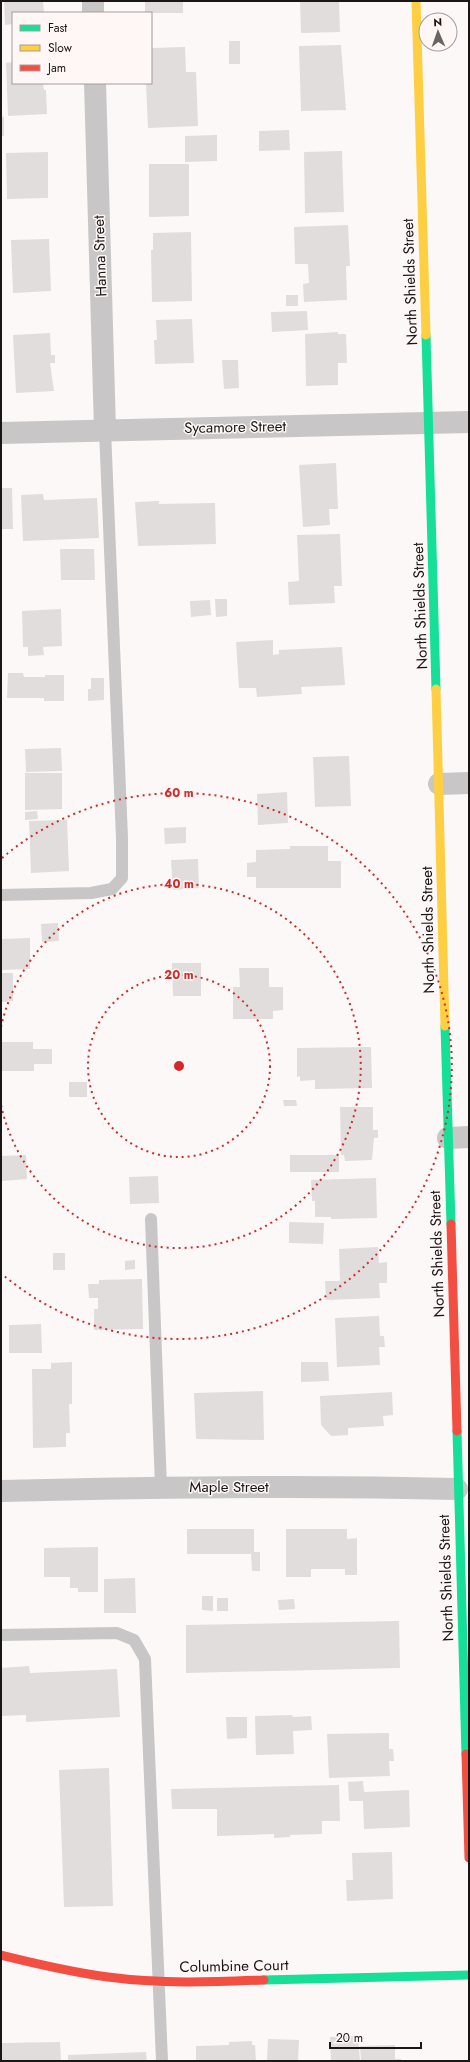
<svg xmlns="http://www.w3.org/2000/svg" width="470" height="2062" font-family="Jost,sans-serif">
  <rect width="100%" height="100%" fill="#fcf8f8"/>
  <g fill="#e0dddc">
    <path d="M4,1H43L44,13H13V24L5,25Z"/>
    <rect x="145" y="1" width="38" height="12"/>
    <path d="M300,1H339L340,32L301,33Z"/>
    <rect x="229" y="41" width="11" height="23"/>
    <path d="M341,45L346,110L301,111L299,46Z"/>
    <path d="M185,47L186,72H196L198,126L148,128L146,83H151V48Z"/>
    <path d="M13,62V83H43L44,90H46L47,114L8,116L6,63Z"/>
    <rect x="1" y="117" width="3" height="19"/>
    <path d="M289,130L290,150L259,151V131Z"/>
    <path d="M217,135V161L185,162V136Z"/>
    <path d="M342,151L344,212L305,213L304,152Z"/>
    <path d="M48,152V198L7,199L6,153Z"/>
    <path d="M149,164H189V216L149,217Z"/>
    <path d="M348,225L350,266H346L347,300L304,302L303,284L309,283L308,264H295L294,227Z"/>
    <path d="M191,232L192,301L152,302L151,250H153V233Z"/>
    <path d="M49,239L51,291L13,293L11,240Z"/>
    <rect x="286" y="295" width="12" height="11"/>
    <path d="M307,311L308,330L272,332L271,312Z"/>
    <path d="M192,319L194,363L155,364L154,340H157L156,320Z"/>
    <path d="M338,332V334H346L347,363H338V385L306,386L305,334Z"/>
    <path d="M50,333L51,355H55V363H50L54,391L16,393L13,335Z"/>
    <path d="M222,360H238L239,388L224,389Z"/>
    <path d="M336,463L338,509H329L330,525L303,527L299,465Z"/>
    <path d="M1,488H12L13,529H1Z"/>
    <path d="M43,494L44,500L97,498L99,538L23,541L21,495Z"/>
    <path d="M159,501V504L215,503L216,544L138,546L135,502Z"/>
    <path d="M340,534L342,586H334L335,603L289,605L288,582L299,581L297,535Z"/>
    <path d="M60,549H94L95,580H61Z"/>
    <path d="M215,599H227V616L216,617Z"/>
    <path d="M210,600L211,615L191,617L190,601Z"/>
    <path d="M61,609L62,646L43,647L44,655L28,656V647H23L22,611Z"/>
    <path d="M273,640V655L279,654V650L342,647L345,685L301,687L302,694L257,697L256,688H239L236,642Z"/>
    <path d="M8,673H23L24,677H45V675H64V701H44V698H7Z"/>
    <path d="M91,678H104V700L88,701V689H91Z"/>
    <path d="M61,748L62,771L26,772L25,749Z"/>
    <path d="M349,756L351,806L315,807L313,757Z"/>
    <path d="M25,773H62V809L25,810Z"/>
    <path d="M287,792L288,823L258,825L257,794Z"/>
    <path d="M37,811L38,819L25,820V812Z"/>
    <path d="M67,820L69,871L31,873L29,821Z"/>
    <path d="M186,827V843L165,844L164,828Z"/>
    <path d="M290,846H328V861H341V888H256V877H247V863L256,862V850L290,849Z"/>
    <path d="M198,859L199,888L173,890L171,860Z"/>
    <path d="M58,923L59,941L42,942L41,924Z"/>
    <path d="M30,938V969L1,970V939Z"/>
    <path d="M172,963H201V996H173Z"/>
    <path d="M239,968H269V987H283V1010L273,1011V1019H233V987H240Z"/>
    <path d="M1,973H13V1001L1,1002Z"/>
    <path d="M1,1042H33V1049H52V1064H34V1071H1Z"/>
    <path d="M371,1047L372,1088L315,1089V1080L300,1081V1076L297,1077V1048Z"/>
    <rect x="69" y="1082" width="18" height="15"/>
    <path d="M283,1100H296L297,1106H284Z"/>
    <path d="M340,1107H373V1130H378V1138H374L372,1160L345,1161L344,1155H341Z"/>
    <path d="M26,1155L27,1179L2,1181L1,1156Z"/>
    <rect x="290" y="1155" width="49" height="17"/>
    <path d="M158,1176L159,1203L130,1204L129,1177Z"/>
    <path d="M376,1178L377,1218L331,1219V1217H315V1201H312L311,1180Z"/>
    <path d="M289,1222L324,1223L323,1244L289,1243Z"/>
    <path d="M378,1247L379,1263L387,1262V1283H379L380,1298L326,1300L325,1281H340L339,1249Z"/>
    <rect x="53" y="1253" width="12" height="17"/>
    <path d="M135,1260V1269L125,1270V1261Z"/>
    <path d="M142,1279L143,1329L94,1330V1309H98V1298H89L88,1284H99V1280Z"/>
    <path d="M379,1316L380,1336H384L385,1347H379L380,1365L337,1367L335,1318Z"/>
    <path d="M41,1324L42,1353H9V1325Z"/>
    <path d="M72,1362V1404H69L70,1433H66V1447L33,1448L32,1369H51V1363Z"/>
    <path d="M301,1362H328L329,1381L301,1382Z"/>
    <path d="M263,1391L264,1440L196,1439L194,1393Z"/>
    <path d="M392,1392L393,1415L383,1416L384,1426L348,1428V1435L331,1436L321,1425L320,1396Z"/>
    <path d="M187,1529H254V1552H260V1571H252L251,1554H187Z"/>
    <path d="M286,1529H347V1539L357,1538V1575H345V1569H311V1577H286Z"/>
    <path d="M98,1547V1592H78V1588H70V1577H44V1548Z"/>
    <path d="M135,1578L136,1613H104V1579Z"/>
    <path d="M202,1596H213V1611L202,1610Z"/>
    <rect x="217" y="1598" width="11" height="13"/>
    <path d="M294,1599L295,1609L279,1610L278,1600Z"/>
    <path d="M399,1621L400,1668L186,1673V1625Z"/>
    <path d="M29,1666L30,1673L117,1669L120,1717L26,1722V1715L1,1716V1668Z"/>
    <path d="M292,1715L293,1717L311,1716L312,1730L293,1731L294,1754L256,1755L255,1716Z"/>
    <path d="M226,1717H247V1738L227,1739Z"/>
    <path d="M389,1733V1749H393L394,1761H389L390,1776L329,1778L327,1734Z"/>
    <path d="M109,1768L113,1906L64,1907L59,1770Z"/>
    <path d="M363,1781L364,1792L409,1790L410,1827L364,1829L363,1801H349L348,1782Z"/>
    <path d="M339,1785L340,1821H322V1834L290,1835V1837L274,1838V1834L217,1836V1809H172L171,1789Z"/>
    <path d="M392,1852L393,1899L347,1901L346,1880H353L352,1853Z"/>
    <path d="M358,2036L360,2061H331L330,2037Z"/>
    <path d="M268,2039L299,2040L298,2061H267Z"/>
    <path d="M252,2041V2045H255L256,2061H196V2046L229,2045V2042Z"/>
    <path d="M60,2042L61,2061H1V2043Z"/>
    <path d="M395,2045V2059H401V2061H361L360,2046Z"/>
    <path d="M146,2052L147,2061H68V2055Z"/>
  </g>
  <g fill="none" stroke-linecap="round" stroke-linejoin="round">
    <g stroke="#c8c6c7" stroke-width="12">
      <path d="M1,895L91,893L112,889L122,878V838L105,430"/>
      <path d="M151,1219L161,1487"/>
      <path d="M1,1635L117,1633L134,1640L145,1659L162,2061"/>
    </g>
    <g stroke="#c8c6c7" stroke-width="22">
      <path d="M93,1V13"/>
      <path d="M95,83L105,430"/>
      <path d="M1,433L469,422"/>
      <path d="M439,784L469,783"/>
      <path d="M448,1138L469,1137"/>
      <path d="M1,1491C153,1487 305,1485 457,1489"/>
    </g>
    <g stroke="#16e098" stroke-width="9">
      <path d="M426,335L436,689"/>
      <path d="M445,1026L451,1224"/>
      <path d="M457,1431L466,1754"/>
      <path d="M264,1980L469,1975"/>
    </g>
    <g stroke="#ffcf43" stroke-width="9">
      <path d="M416,1L426,335"/>
      <path d="M436,689L445,1026"/>
    </g>
    <g stroke="#f24e42" stroke-width="9">
      <path d="M451,1224L457,1431"/>
      <path d="M466,1754L469,1858"/>
      <path d="M1,1955C37,1964 72,1972 108,1977C160,1984 212,1982 264,1980"/>
    </g>
  </g>
  <g fill="none" stroke="#d62828" stroke-width="2" stroke-dasharray="2 4">
    <circle cx="179" cy="1066" r="91"/>
    <path d="M1 1027A182 182 0 1 1 1 1105"/>
    <path d="M2 858A273 273 0 1 1 2 1274"/>
  </g>
  <g text-anchor="middle" dominant-baseline="central" stroke-width="3" stroke-linejoin="round" paint-order="stroke">
    <g font-size="15" fill="#1a1616" stroke="#fef7f6">
      <text transform="translate(100 256) rotate(-92)">Hanna Street</text>
      <text transform="translate(410 282) rotate(-92)">North Shields Street</text>
      <text transform="translate(235 427) rotate(-1)">Sycamore Street</text>
      <text transform="translate(420 606) rotate(-92)">North Shields Street</text>
      <text transform="translate(428 930) rotate(-91)">North Shields Street</text>
      <text transform="translate(437 1254) rotate(-92)">North Shields Street</text>
      <text x="229" y="1487">Maple Street</text>
      <text transform="translate(446 1578) rotate(-92)">North Shields Street</text>
      <text transform="translate(234 1966) rotate(-1)">Columbine Court</text>
    </g>
  </g>
  <circle cx="179" cy="1066" r="6" fill="#d62828" stroke="#fef7f6" stroke-width="2"/>
  <g font-size="12" text-anchor="middle" font-weight="bold" fill="#d62828" stroke="#fef7f6" stroke-width="3" stroke-linejoin="round" paint-order="stroke">
    <text x="179" y="797">60 m</text>
    <text x="179" y="888">40 m</text>
    <text x="179" y="979">20 m</text>
  </g>
  <rect width="470" height="2062" fill="none" stroke="#1a1616" stroke-width="4"/>
  <rect x="12" y="12" width="140" height="72" fill="#fef7f6" stroke="#a39d9c"/>
  <rect x="20" y="25" width="20" height="6" fill="#16e098" stroke="#a39d9c"/>
  <text x="48" y="32" font-size="12" fill="#1a1616">Fast</text>
  <rect x="20" y="45" width="20" height="6" fill="#ffcf43" stroke="#a39d9c"/>
  <text x="48" y="52" font-size="12" fill="#1a1616">Slow</text>
  <rect x="20" y="65" width="20" height="6" fill="#f24e42" stroke="#a39d9c"/>
  <text x="48" y="72" font-size="12" fill="#1a1616">Jam</text>
  <g transform="translate(438 32) rotate(358)"><circle r="19" fill="#fef7f6" stroke="#a39d9c"/>
  <path d="M0-3L7 15L0 10L-7 15Z" fill="#696565"/>
  <text y="-6" font-size="11" font-weight="bold" text-anchor="middle" fill="#1a1616">N</text>
  </g>
  <path d="M330 2042v6h91v-6" fill="none" stroke="#1a1616" stroke-width="2"/>
  <text x="336" y="2042" font-size="12" fill="#1a1616" stroke="#fef7f6" stroke-width="3" paint-order="stroke">20 m</text>
</svg>
